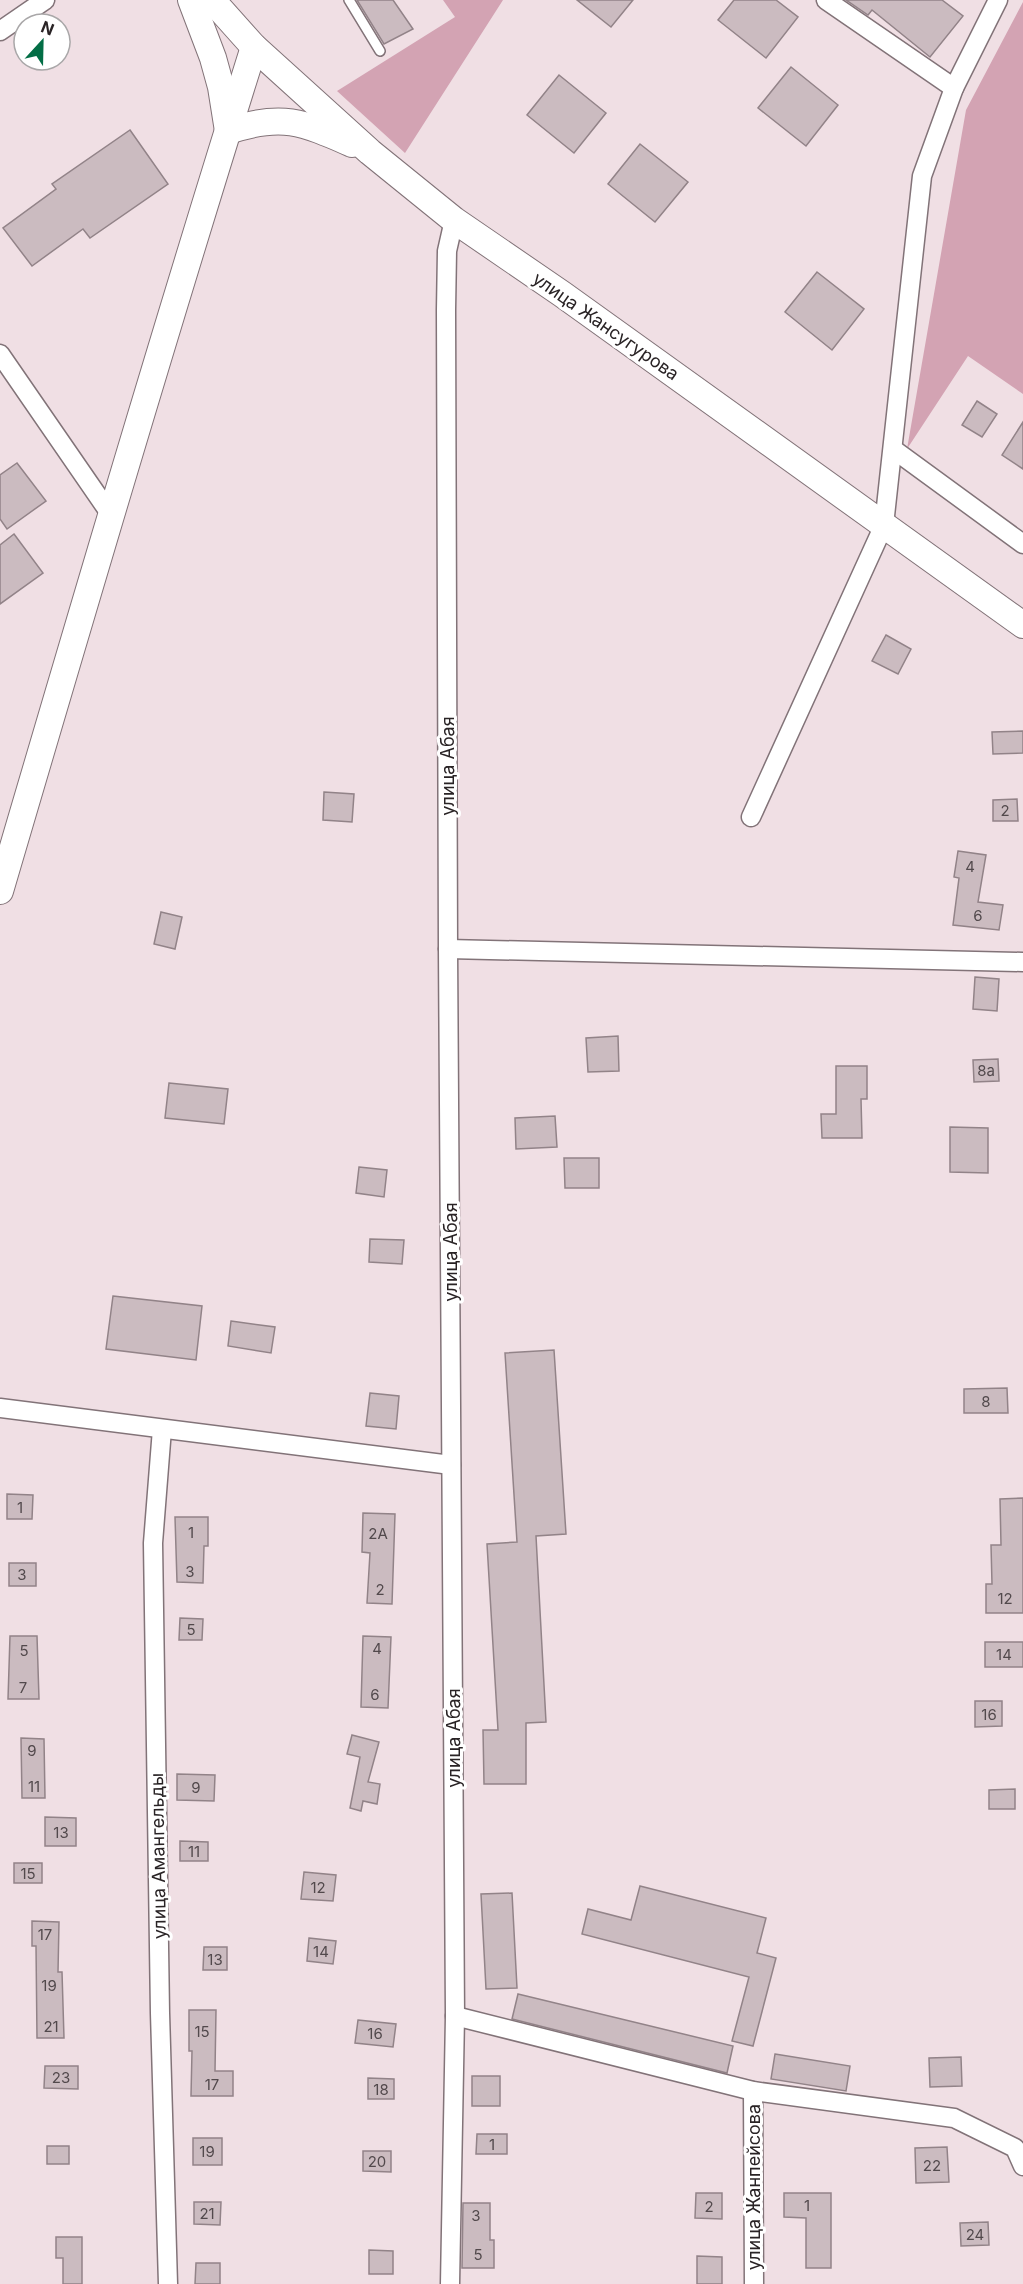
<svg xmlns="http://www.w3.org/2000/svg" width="1023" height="2284" font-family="Inter,sans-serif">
  <rect width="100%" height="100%" fill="#f0dfe4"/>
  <g fill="#d3a3b3">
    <path d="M443,0H503L405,153L337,91L455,17Z"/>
    <path d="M1023,2V394L968,356L907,449L966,110Z"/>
  </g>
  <g fill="#cbbbc0" stroke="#928388" stroke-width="1.5">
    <path d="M357,0H393L413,29L384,44Z"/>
    <path d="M577,0H633L611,27Z"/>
    <path d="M734,0H776L798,17L766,58L718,20Z"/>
    <path d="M846,0H942L963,16L930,57L872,10L868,15Z"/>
    <path d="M791,67L838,105L806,146L758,108Z"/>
    <path d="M559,75L606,113L574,153L527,115Z"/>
    <path d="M130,130L168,184L90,238L83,229L32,266L3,228L56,189L52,184Z"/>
    <path d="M640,144L688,182L655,222L608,184Z"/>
    <path d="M817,272L864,309L832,350L785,312Z"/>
    <path d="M977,401L997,414L982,437L962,425Z"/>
    <path d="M1023,422V469L1002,455Z"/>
    <path d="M17,463L46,501L7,529L0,519V475Z"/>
    <path d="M14,534L43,573L0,604V545Z"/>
    <path d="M886,635L911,649L898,674L872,661Z"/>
    <path d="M1023,731V753L993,754L992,732Z"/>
    <path d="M324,792L354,794L352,822L323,820Z"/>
    <path d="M1017,799L1018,821H993V800Z"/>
    <path d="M958,851L986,855L978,902L1003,905L999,930L953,925L959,878L954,877Z"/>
    <path d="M161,912L182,917L175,949L154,944Z"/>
    <path d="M975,977L999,979L997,1011L973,1009Z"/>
    <path d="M618,1036L619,1071L588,1072L586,1038Z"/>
    <path d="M998,1059L999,1081L974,1082L973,1060Z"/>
    <path d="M836,1066H867V1099H861L862,1138H822L821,1114H836Z"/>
    <path d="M169,1083L228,1089L224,1124L165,1118Z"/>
    <path d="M555,1116L557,1147L516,1149L515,1118Z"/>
    <path d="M950,1127L988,1128V1173L950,1172Z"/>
    <path d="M564,1158H599V1188H565Z"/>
    <path d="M359,1167L387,1170L384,1197L356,1193Z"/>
    <path d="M370,1239L404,1240L402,1264L369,1262Z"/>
    <path d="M113,1296L202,1306L196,1360L106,1349Z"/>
    <path d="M231,1321L275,1327L271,1353L228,1346Z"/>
    <path d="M554,1350L566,1534L536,1536L546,1722L526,1723V1784H484L483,1730H498L487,1544L517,1542L505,1353Z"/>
    <path d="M1007,1388L1008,1413H964V1389Z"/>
    <path d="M370,1393L399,1396L396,1429L366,1426Z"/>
    <path d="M7,1494L33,1495L32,1519H7Z"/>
    <path d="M1023,1498V1613H986V1584H992L991,1545H1001L1000,1499Z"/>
    <path d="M363,1513L395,1514L392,1604L367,1603L370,1553L362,1552Z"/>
    <path d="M175,1517H208V1546H204L203,1583L177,1582Z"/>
    <rect x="9" y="1563" width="27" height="23"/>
    <path d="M180,1618L203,1619L202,1640H179Z"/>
    <path d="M10,1636H37L39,1699H8Z"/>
    <path d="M363,1636L391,1637L388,1708L361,1707Z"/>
    <rect x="985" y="1642" width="38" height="25"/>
    <path d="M975,1701H1002V1726L975,1727Z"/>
    <path d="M352,1735L379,1742L368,1782L380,1784L377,1804L363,1801L361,1811L350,1808L360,1757L347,1754Z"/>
    <path d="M21,1738L44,1739L45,1798H22Z"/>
    <path d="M177,1774L215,1775L214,1801L177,1800Z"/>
    <path d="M1015,1789V1809H989V1790Z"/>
    <path d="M45,1817L76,1818V1846H45Z"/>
    <path d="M180,1841L208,1842V1861H180Z"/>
    <rect x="14" y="1863" width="28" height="20"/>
    <path d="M304,1872L336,1875L333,1901L301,1899Z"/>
    <path d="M640,1886L766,1918L757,1953L776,1958L753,2046L732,2041L749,1977L582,1934L588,1909L631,1920Z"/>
    <path d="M512,1893L517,1988L486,1989L481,1894Z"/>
    <path d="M32,1921L59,1922L58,1972H62L64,2038H37L36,1946H32Z"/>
    <path d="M309,1938L336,1941L333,1964L307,1961Z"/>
    <path d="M204,1947H227V1970H203Z"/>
    <path d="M518,1994L733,2046L727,2073L512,2019Z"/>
    <path d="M189,2010H216L215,2071H233V2096H191L192,2051H189Z"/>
    <path d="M358,2020L396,2024L393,2047L355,2043Z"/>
    <path d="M775,2054L850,2066L846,2091L771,2079Z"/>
    <path d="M961,2057L962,2086L930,2087L929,2058Z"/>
    <path d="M45,2066H78V2089L44,2088Z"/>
    <rect x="472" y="2076" width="28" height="30"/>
    <path d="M368,2078L394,2079V2099H368Z"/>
    <path d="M477,2134H507V2154H476Z"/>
    <rect x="193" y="2138" width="29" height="27"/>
    <rect x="47" y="2146" width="22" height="18"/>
    <path d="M947,2147L949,2182L916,2183L915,2148Z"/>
    <path d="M363,2151H391V2172L363,2171Z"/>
    <path d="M696,2193H722V2219L695,2218Z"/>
    <path d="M784,2193H831V2268H806V2218L784,2217Z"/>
    <path d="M194,2202H221L220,2225L194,2224Z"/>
    <path d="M463,2203H490V2240H494V2268H462Z"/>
    <path d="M988,2222L989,2245L961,2246L960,2223Z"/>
    <path d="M56,2237H82V2284H63V2258H56Z"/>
    <path d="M369,2250L393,2251V2274H369Z"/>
    <path d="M697,2256L722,2257V2284H697Z"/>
    <path d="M196,2263H220V2284H195Z"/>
  </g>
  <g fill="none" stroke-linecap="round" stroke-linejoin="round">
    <defs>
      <path id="service" d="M349,0L380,51"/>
      <g id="minor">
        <path d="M826,0L954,88"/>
        <path d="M0,31L45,0"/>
        <path d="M0,354L111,515"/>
        <path d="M893,449L1023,544"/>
        <path d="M751,817L884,525L922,176L954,88L998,0"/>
        <path d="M448,949L1023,962"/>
        <path d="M0,1408L451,1465"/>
        <path d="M162,1429L153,1543L160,2013L168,2284"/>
        <path d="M455,2016L753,2091L954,2118L1015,2148L1023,2166"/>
        <path d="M753,2091L754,2284"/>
        <path d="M450,2284L455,2016L448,949L446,310L447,251L454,220"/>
      </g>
      <g id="secondary">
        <path d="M191,0L213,58L221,87L228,131C282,113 302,122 352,144"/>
        <path d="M212,0L254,47L370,152L454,220L562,294L1023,625"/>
        <path d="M0,891C83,609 166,327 254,47"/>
      </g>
    </defs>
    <use href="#service" stroke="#827378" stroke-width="12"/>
    <use href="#minor" stroke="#827378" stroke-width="21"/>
    <use href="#secondary" stroke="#827378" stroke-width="28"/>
    <use href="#service" stroke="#fff" stroke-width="9"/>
    <use href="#minor" stroke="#fff" stroke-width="18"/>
    <use href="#secondary" stroke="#fff" stroke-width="26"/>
  </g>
  <g text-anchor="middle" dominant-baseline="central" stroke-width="6" stroke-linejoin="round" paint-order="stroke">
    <g font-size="15" fill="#52494c">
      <text x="1005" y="810">2</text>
      <text x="970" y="866">4</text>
      <text x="978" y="915">6</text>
      <text x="986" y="1070">8а</text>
      <text x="986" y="1401">8</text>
      <text x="20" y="1507">1</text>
      <text x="191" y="1532">1</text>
      <text x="378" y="1533">2А</text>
      <text x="190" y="1571">3</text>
      <text x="22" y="1574">3</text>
      <text x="380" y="1589">2</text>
      <text x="1005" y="1598">12</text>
      <text x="191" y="1629">5</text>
      <text x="377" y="1648">4</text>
      <text x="24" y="1650">5</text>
      <text x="1004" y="1654">14</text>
      <text x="23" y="1687">7</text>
      <text x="375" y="1694">6</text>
      <text x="989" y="1714">16</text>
      <text x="32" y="1750">9</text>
      <text x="34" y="1786">11</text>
      <text x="196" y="1787">9</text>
      <text x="61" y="1832">13</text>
      <text x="194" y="1851">11</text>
      <text x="28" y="1873">15</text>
      <text x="318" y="1887">12</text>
      <text x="45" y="1934">17</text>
      <text x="321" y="1951">14</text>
      <text x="215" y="1959">13</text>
      <text x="49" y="1985">19</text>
      <text x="51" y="2026">21</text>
      <text x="202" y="2031">15</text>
      <text x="375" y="2033">16</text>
      <text x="61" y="2077">23</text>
      <text x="212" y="2084">17</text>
      <text x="381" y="2089">18</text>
      <text x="492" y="2144">1</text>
      <text x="207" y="2151">19</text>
      <text x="377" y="2161">20</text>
      <text x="932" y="2165">22</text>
      <text x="807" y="2205">1</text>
      <text x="709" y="2206">2</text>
      <text x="207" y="2213">21</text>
      <text x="476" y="2215">3</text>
      <text x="975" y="2234">24</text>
      <text x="478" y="2254">5</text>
    </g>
    <g font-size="18" fill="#292325" stroke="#fff">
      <text transform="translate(606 326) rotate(35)">улица Жансугурова</text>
      <text transform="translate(447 766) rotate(-90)">улица Абая</text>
      <text transform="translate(450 1252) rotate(-90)">улица Абая</text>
      <text transform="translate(453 1738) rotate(-90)">улица Абая</text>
      <text transform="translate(158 1856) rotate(-91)">улица Амангельды</text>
      <text transform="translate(753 2187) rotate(-90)">улица Жанпейсова</text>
    </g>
  </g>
  <g transform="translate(42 42) rotate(22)"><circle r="28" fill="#ffffff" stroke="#a9a7a8" stroke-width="1.5"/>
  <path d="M0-4.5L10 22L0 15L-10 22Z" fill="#036e46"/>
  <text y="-9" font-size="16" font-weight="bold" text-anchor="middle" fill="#292325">N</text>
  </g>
</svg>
